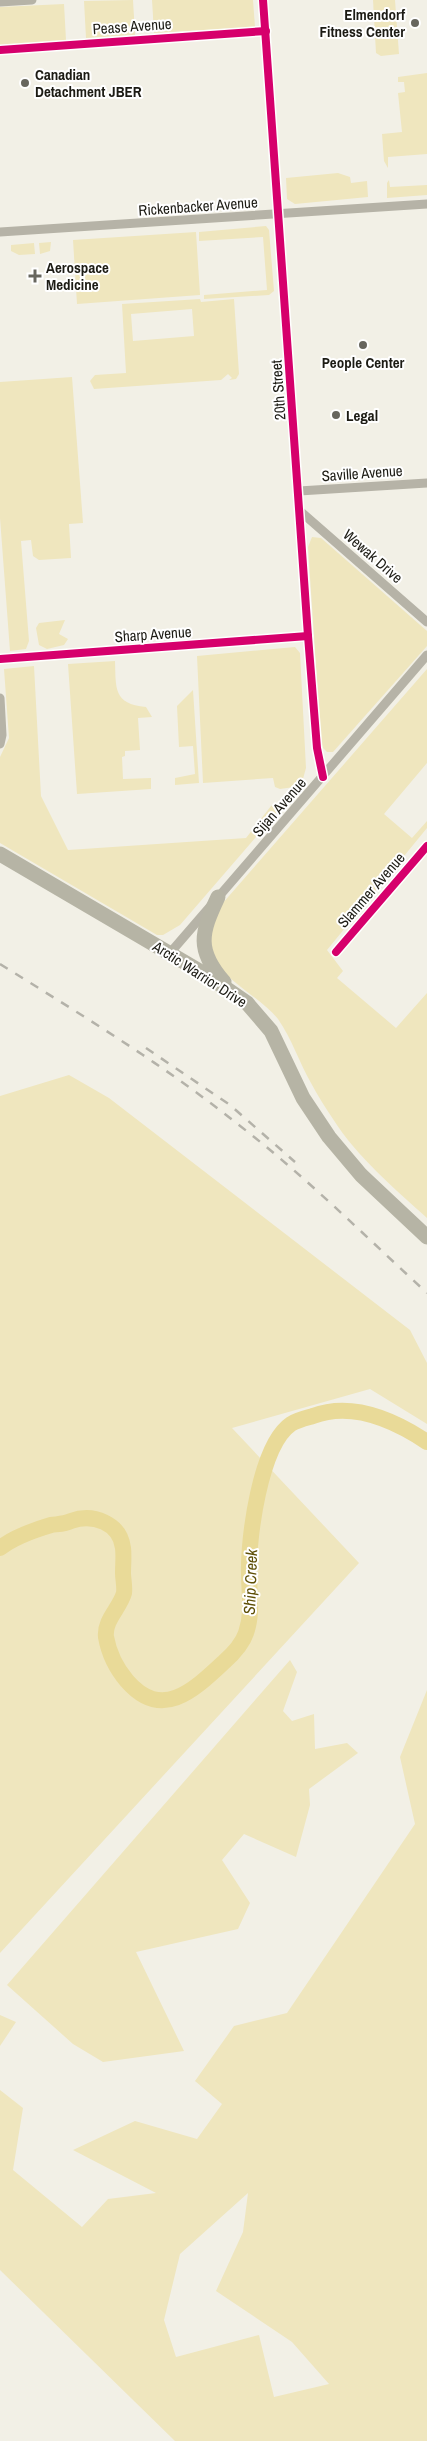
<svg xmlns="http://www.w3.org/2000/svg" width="427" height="2441" font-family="'Archivo Narrow',sans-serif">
  <rect width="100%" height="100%" fill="#f2f0e6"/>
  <g fill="#efe6be" fill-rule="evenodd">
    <path d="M133,0L135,35L86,38L84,1Z"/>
    <path d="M152,0H253L255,27L154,33Z"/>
    <path d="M373,0H395L399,54L381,56L376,53Z"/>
    <path d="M64,4L66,40L0,46V7Z"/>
    <path d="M427,73V154L388,157V168L384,161L382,134L402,132L398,93L405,92L404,82H398V77Z"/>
    <path d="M338,173L350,177L351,183L367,181L368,197L295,204L287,199L286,178Z"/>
    <path d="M389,180L390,187L427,185V195L387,198V183Z"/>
    <path d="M266,226L269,230L274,291L269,295L204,299V295L267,290L263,237L199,241V232Z"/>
    <path d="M196,232L200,295L77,304L73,240Z"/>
    <path d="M51,242L50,251L40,254L39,243Z"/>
    <path d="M34,243L35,254L19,255L11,251V245Z"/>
    <path d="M200,299L201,302L234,299L239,374L236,379L229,380L232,378L228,374L221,380L94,389L90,381L95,375L126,373L122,304ZM192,309L194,336L133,341L131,314Z"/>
    <path d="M72,377L83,523L69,524L71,558L39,560L33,556L31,540L21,541L29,641L26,649L10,651L0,518V382Z"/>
    <path d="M312,537L321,538L427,631V646L333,752H327L323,748L321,741L308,547Z"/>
    <path d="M65,620L59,634L68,639L64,645L47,649L39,645L36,628L39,623Z"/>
    <path d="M295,647L300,653L306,768L301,786L280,789L275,787L273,778L203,783L197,656Z"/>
    <path d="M115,661C116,688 113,704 146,707L152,717L138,718L140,750L125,751V756L122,757L123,779L151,778V789L77,794L68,664Z"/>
    <path d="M34,666L41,796L68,850L246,838L271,806L275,804L281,808L180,925L163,935H157L0,843V757L9,738L4,669Z"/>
    <path d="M427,669V763L384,814L412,838L427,821V828L327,950L343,971L337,978L396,1028L427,993V1218C394,1188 357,1157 333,1119C325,1107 318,1096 311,1083C299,1062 292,1039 278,1019C261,997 219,978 211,953C207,940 210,923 215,912Z"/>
    <path d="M193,690L199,783L175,785V778L195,774L193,746L179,747L177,706Z"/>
    <path d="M69,1075L109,1098L410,1330L427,1363V1424L370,1389L232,1428L359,1563L0,1953V1096Z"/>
    <path d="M290,1660L297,1672L283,1711L292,1721L314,1714L315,1749L347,1743L358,1753L309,1789L310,1805L296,1857L244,1834L222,1860L250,1903L238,1929L136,1952L184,2051L103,2062L73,2044L7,1985Z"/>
    <path d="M427,1690V2441H175L0,2270V2090L23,2108L13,2170L82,2227L108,2199L156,2193L73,2150L135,2121L197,2139L222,2104L195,2081L234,2026L287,2013L415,1824L400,1757ZM248,2193L243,2232L216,2291L292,2342L329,2384L274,2397L259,2335L176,2357L164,2320L180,2254Z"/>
    <path d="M0,2015L16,2022L0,2046Z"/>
  </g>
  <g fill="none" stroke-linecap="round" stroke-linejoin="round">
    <path stroke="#e9da98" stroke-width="16" d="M0,1548C14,1537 34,1530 51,1525C58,1524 65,1524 71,1521C93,1513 120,1523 123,1548C124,1556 123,1565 123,1573C123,1579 125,1587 124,1593C120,1608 104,1620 106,1637C109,1654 116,1668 127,1681C162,1721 193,1691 224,1662C233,1654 242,1645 246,1633C253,1613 249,1594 249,1573C248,1539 260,1445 291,1424C297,1420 306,1418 313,1416C353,1401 394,1420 427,1442"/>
    <g stroke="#b6b3a7" stroke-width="9">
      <path d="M263,0L308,636L317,748L323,777"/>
      <path d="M0,2L32,0"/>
      <path d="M0,50L266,31"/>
      <path d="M0,232L427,204"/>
      <path d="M299,491L427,483"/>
      <path d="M300,511L427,622"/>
      <path d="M0,659L308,636"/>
      <path d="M0,698L2,735L0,744"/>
      <path d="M336,952L427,846"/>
      <path d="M170,953L427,655"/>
    </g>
    <g stroke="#b6b4a5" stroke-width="15">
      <path d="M0,854L208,976L247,1003L271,1031L303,1098L329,1137L361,1175L427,1237"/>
      <path d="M218,897C201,933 196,950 224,982"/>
    </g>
    <g stroke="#b4b2a9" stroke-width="2.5" stroke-dasharray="9 9" stroke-linecap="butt">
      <path d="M0,964C80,1014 161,1063 235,1122C303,1174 364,1235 427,1293"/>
      <path d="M146,1048L230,1105L295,1162"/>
    </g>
    <defs>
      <g id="cycleway">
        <path d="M263,0L308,636L317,748L323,777"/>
        <path d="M0,50L266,31"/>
        <path d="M0,659L308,636"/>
        <path d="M336,952L427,846"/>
      </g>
    </defs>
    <use href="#cycleway" stroke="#fff" stroke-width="11"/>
    <use href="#cycleway" stroke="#d6006c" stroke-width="8"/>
  </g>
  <g fill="#67665e" stroke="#fff" stroke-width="2">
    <circle cx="415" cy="23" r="5"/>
    <circle cx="25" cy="83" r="5"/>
    <path d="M32.5 268.5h5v5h5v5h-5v5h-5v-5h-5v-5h5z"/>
    <circle cx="363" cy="345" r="5"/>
    <circle cx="336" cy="415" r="5"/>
  </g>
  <g text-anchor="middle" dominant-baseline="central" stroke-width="4" stroke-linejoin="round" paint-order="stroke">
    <g font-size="15" font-weight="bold" fill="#1c1b14" stroke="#fff" text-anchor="start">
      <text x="405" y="14" text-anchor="end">Elmendorf<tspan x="405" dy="17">Fitness Center</tspan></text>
      <text x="35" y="74">Canadian<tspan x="35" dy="17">Detachment JBER</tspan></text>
      <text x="46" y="267">Aerospace<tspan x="46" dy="17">Medicine</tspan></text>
      <text x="363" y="362" text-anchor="middle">People Center</text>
      <text x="346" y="415">Legal</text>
    </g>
    <g font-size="15" fill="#1c1b14" stroke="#fff">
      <text transform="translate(132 26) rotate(-4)">Pease Avenue</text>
      <text transform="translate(198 206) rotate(-4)">Rickenbacker Avenue</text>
      <text transform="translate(278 390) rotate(-94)">20th Street</text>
      <text transform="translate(362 473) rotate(-4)">Saville Avenue</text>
      <text transform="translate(373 556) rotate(41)">Wewak Drive</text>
      <text transform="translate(153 634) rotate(-4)">Sharp Avenue</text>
      <text transform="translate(279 807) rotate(-49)">Sijan Avenue</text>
      <text transform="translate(371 890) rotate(-49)">Slammer Avenue</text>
      <text transform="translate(200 974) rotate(33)">Arctic Warrior Drive</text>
    </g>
    <g font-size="16" font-style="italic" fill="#5e4f07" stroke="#fff">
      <text transform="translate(250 1582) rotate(-88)">Ship Creek</text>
    </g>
  </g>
</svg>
